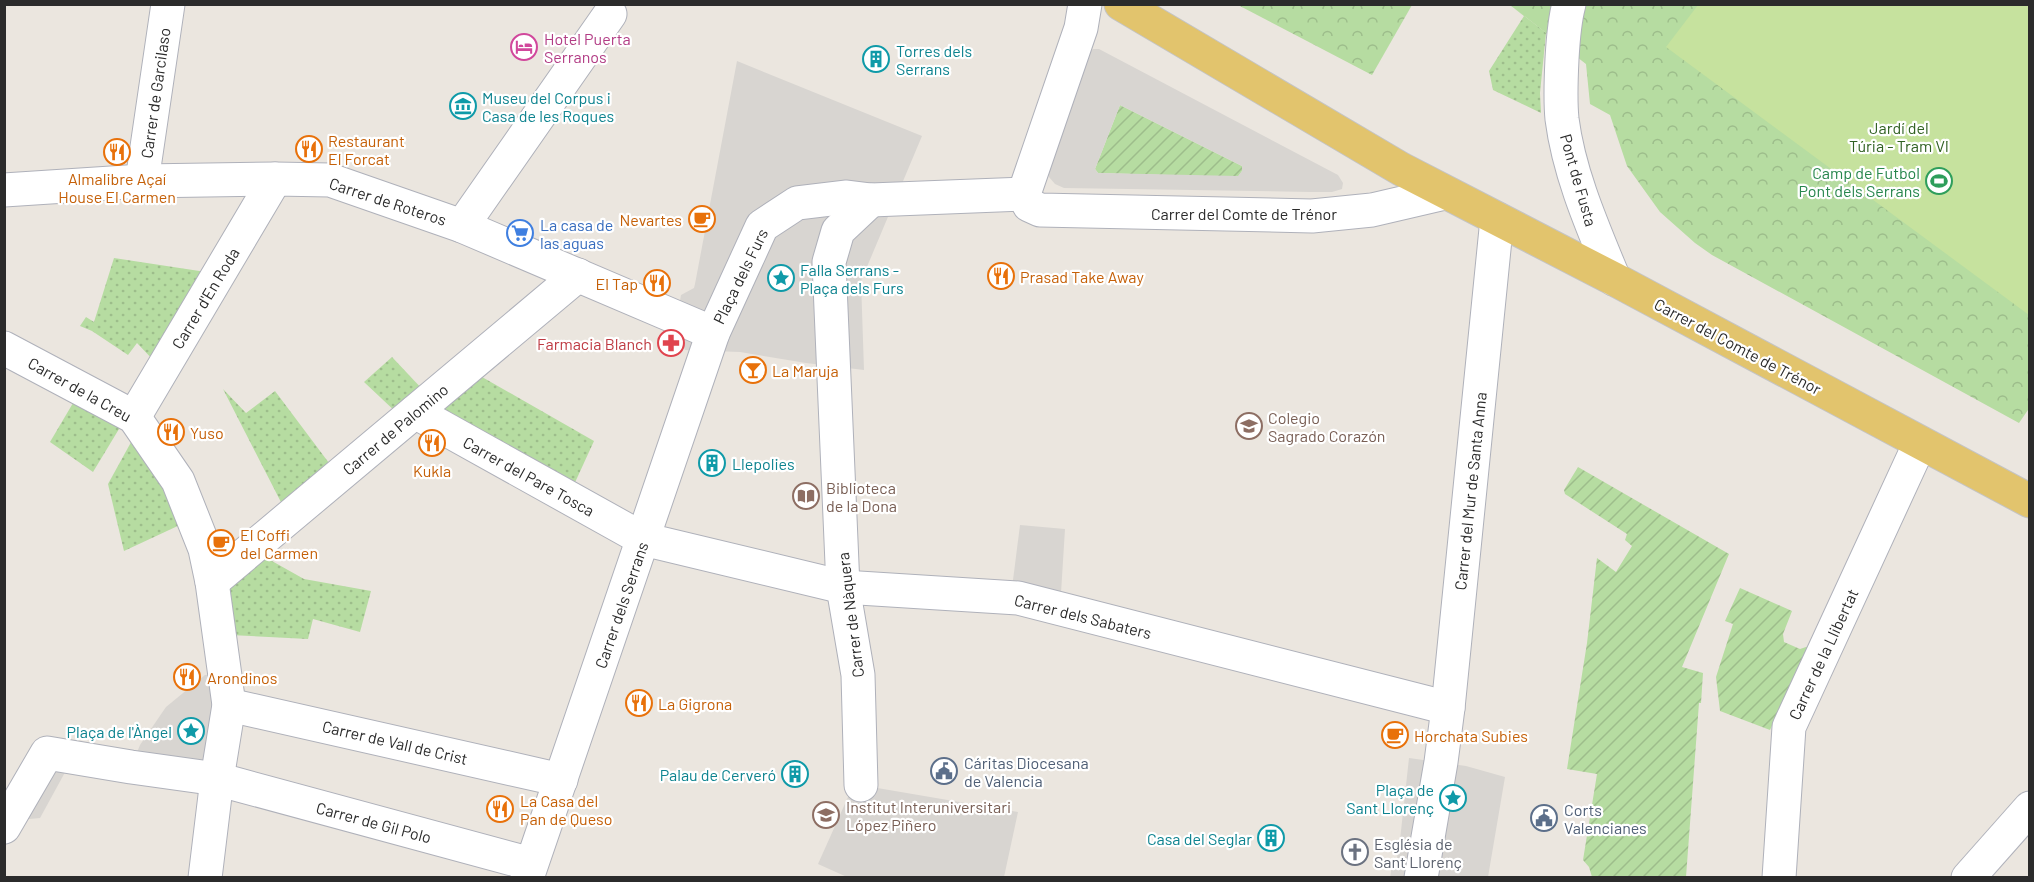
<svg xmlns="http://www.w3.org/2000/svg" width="2034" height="882" font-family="Barlow,sans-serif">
  <defs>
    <pattern id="grass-dots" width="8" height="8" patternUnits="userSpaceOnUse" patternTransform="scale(1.5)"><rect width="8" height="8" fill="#b6dca1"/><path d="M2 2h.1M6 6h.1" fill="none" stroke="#9dbd8b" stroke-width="1.8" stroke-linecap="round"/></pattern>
    <pattern id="park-crowns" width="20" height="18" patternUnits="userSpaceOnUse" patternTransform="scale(1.5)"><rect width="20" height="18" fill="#b6dca1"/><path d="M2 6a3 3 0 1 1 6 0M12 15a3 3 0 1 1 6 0" fill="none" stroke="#9dbd8b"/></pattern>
    <pattern id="garden-furrows" width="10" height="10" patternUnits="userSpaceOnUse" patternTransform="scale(1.5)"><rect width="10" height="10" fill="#b6dca1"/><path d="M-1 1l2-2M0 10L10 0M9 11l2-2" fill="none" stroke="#9dbd8b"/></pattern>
  </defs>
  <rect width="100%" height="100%" fill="#ebe6df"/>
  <g fill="url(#grass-dots)">
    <path d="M1510,5L1618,88L1546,33L1540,93L1541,113L1493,90L1489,71L1524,16Z"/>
    <path d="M114,258L206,272L156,363L137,343L128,355L92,331L80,326L86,317L94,322Z"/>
    <path d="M392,357L424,391L398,414L364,382Z"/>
    <path d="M475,373L594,441L572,489L432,415Z"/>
    <path d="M223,389L246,413L275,391L335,471L285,510Z"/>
    <path d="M76,398L122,424L93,472L50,442Z"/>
    <path d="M135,435L167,480L182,524L124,551L108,484Z"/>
    <path d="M263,556L304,579L371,591L360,632L313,619L308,639L230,635L224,589Z"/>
  </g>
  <g fill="url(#park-crowns)">
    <path d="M1238,5H1412L1372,75Z"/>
    <path d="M1510,5H2029L2030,407L2019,423L1712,255L1695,243L1660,212L1627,166L1610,115L1590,104L1586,64Z"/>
  </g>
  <g fill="url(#garden-furrows)">
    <path d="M1120,105L1242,166V171L1238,177L1098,173L1095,169Z"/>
    <path d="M1578,467L1729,554L1682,667L1703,673L1701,703H1699L1686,877H1592L1589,867L1583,860L1597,774L1567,769L1587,643L1597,558L1616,572L1632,546L1625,540L1627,534L1565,494L1564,490Z"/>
    <path d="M1740,588L1792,611L1783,634L1784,642L1800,649L1809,646L1770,730L1720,711L1716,677L1733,624L1725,621Z"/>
  </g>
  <path fill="#c6e29e" d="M1698,5H2029V315L1666,47Z"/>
  <g fill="#d8d5d1" fill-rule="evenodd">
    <path d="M1093,49H1099L1338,175L1343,183L1342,189L1332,192H1311L1064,188L1055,184L1049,177L1048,164L1088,54ZM1120,105L1242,166V171L1238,176L1098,173L1095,169Z"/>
    <path d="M737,61L922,136L861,281L864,370L806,363L740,352L685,350L675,329L681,295L694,288L695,284Z"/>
    <path d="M1020,525L1065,529L1061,593L1012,588Z"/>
    <path d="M234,673L227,774L128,775L140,745L166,707L205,675Z"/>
    <path d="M1409,758L1466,766L1505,777L1488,877L1390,878L1392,865L1396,864L1400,840Z"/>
    <path d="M69,765L40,818L19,820L20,775Z"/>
    <path d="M848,783L1018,812L1004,877H847L818,864L848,797Z"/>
  </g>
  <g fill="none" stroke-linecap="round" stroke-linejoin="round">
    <defs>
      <g id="pedestrian">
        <path d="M142,181L168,4"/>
        <path d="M4,190L142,181L275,179L330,180L462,226L713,333"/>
        <path d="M462,226L610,14"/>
        <path d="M4,348L134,417L178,481L205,549L212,582L229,705L217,779L205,878"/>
        <path d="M415,412L643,539L843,587L1018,598L1448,708"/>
        <path d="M134,417L275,179"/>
        <path d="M212,582L578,275"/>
        <path d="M229,705L561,780"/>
        <path d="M861,785L858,675L843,587L829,262L838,231L871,200"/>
        <path d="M4,827L47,753L131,767L217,779L531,864"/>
        <path d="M527,878L713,333L762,226L797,203L847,197L871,200L1024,194"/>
        <path d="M1421,878L1441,762L1448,708L1497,219"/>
        <path d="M1779,878L1789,727L1920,443"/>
        <path d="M1968,878L2030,808"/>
      </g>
      <path id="minor" d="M1085,4L1081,28L1024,194L1029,205L1040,210L1312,216L1372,210L1445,193"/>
      <path id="secondary" d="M1569,4C1564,22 1563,41 1562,59C1561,79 1560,99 1562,119C1569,174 1593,228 1614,279"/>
      <path id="primary" d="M1121,4L1401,169L1614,279L2030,501"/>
    </defs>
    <use href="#pedestrian" stroke="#afb1ba" stroke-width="35"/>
    <use href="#minor" stroke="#afb1ba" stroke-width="35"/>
    <use href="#secondary" stroke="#afb1ba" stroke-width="35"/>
    <use href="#primary" stroke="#c4c4c4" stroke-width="35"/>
    <use href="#pedestrian" stroke="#fff" stroke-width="33"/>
    <use href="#minor" stroke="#fff" stroke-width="33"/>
    <use href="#secondary" stroke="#fff" stroke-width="33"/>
    <use href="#primary" stroke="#e2c46d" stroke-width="33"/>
  </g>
  <defs>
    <symbol id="hotel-ring" viewBox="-11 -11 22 22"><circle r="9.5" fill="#fff" stroke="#d1479c" stroke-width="1.5"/><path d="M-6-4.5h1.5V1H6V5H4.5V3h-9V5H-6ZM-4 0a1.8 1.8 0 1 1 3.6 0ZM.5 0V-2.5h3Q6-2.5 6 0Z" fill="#d1479c"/></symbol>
    <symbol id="building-ring" viewBox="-11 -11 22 22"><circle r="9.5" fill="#fff" stroke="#0f9aa8" stroke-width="1.5"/><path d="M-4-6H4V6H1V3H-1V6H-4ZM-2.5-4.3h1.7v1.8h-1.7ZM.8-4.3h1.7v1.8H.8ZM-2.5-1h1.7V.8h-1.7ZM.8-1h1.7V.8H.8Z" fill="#0f9aa8"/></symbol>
    <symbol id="museum-ring" viewBox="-11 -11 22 22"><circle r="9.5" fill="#fff" stroke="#0f9aa8" stroke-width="1.5"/><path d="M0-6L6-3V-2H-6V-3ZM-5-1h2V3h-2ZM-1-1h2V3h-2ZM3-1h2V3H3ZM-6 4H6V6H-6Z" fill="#0f9aa8"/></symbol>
    <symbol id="restaurant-ring" viewBox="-11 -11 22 22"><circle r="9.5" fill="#fff" stroke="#e8710a" stroke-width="1.5"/><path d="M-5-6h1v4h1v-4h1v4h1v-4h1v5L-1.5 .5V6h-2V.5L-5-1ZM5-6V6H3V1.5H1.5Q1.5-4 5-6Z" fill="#e8710a"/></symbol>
    <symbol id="stadium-ring" viewBox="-11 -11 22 22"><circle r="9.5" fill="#fff" stroke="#2e9e5b" stroke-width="1.5"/><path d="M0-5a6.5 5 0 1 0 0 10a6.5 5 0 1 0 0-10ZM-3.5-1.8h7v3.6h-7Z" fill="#2e9e5b"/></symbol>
    <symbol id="cafe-ring" viewBox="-11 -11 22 22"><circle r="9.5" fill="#fff" stroke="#e8710a" stroke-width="1.5"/><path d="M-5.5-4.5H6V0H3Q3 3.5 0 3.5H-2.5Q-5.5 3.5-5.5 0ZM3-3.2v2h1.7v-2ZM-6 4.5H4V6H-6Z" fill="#e8710a"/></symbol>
    <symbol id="supermarket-ring" viewBox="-11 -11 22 22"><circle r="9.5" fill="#fff" stroke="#3f7fe0" stroke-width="1.5"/><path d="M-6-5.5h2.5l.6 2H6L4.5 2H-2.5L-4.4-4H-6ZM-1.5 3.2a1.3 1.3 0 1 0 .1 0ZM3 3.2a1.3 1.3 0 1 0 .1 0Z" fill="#3f7fe0"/></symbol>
    <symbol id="sight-ring" viewBox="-11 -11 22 22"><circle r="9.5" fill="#fff" stroke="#0f9aa8" stroke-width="1.5"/><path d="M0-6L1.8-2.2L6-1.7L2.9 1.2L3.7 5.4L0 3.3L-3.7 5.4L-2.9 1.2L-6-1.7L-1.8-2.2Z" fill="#0f9aa8"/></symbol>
    <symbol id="pharmacy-ring" viewBox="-11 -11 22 22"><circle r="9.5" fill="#fff" stroke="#e0444e" stroke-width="1.5"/><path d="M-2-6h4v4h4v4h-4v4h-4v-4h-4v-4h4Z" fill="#e0444e"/></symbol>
    <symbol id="bar-ring" viewBox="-11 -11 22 22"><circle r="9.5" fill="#fff" stroke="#e8710a" stroke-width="1.5"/><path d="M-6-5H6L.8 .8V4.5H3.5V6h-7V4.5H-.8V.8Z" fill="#e8710a"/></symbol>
    <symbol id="school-ring" viewBox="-11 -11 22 22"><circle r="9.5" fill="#fff" stroke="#8d6e63" stroke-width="1.5"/><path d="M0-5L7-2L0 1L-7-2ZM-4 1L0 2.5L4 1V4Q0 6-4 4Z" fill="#8d6e63"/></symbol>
    <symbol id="library-ring" viewBox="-11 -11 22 22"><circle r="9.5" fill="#fff" stroke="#8d6e63" stroke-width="1.5"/><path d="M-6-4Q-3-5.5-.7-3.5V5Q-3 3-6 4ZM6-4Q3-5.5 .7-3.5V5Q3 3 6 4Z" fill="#8d6e63"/></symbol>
    <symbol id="civic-ring" viewBox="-11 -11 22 22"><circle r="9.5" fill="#fff" stroke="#5c6f8a" stroke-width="1.5"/><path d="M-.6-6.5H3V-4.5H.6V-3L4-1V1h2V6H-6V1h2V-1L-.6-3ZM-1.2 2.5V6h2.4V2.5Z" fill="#5c6f8a"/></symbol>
    <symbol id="university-ring" viewBox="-11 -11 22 22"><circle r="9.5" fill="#fff" stroke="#8d6e63" stroke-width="1.5"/><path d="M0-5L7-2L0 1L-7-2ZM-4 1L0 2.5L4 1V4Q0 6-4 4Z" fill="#8d6e63"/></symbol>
    <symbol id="church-ring" viewBox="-11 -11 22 22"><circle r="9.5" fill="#fff" stroke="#6b7280" stroke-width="1.5"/><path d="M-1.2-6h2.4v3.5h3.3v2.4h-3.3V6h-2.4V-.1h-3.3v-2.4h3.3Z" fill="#6b7280"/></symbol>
  </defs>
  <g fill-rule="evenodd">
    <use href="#hotel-ring" x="509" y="32" width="30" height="30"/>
    <use href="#building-ring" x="861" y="44" width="30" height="30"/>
    <use href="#museum-ring" x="448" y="91" width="30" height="30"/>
    <use href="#restaurant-ring" x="294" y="134" width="30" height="30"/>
    <use href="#restaurant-ring" x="102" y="137" width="30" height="30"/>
    <use href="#stadium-ring" x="1924" y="166" width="30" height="30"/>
    <use href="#cafe-ring" x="687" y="204" width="30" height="30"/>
    <use href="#supermarket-ring" x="505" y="218" width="30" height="30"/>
    <use href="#restaurant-ring" x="986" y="261" width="30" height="30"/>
    <use href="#sight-ring" x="766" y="263" width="30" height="30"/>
    <use href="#restaurant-ring" x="642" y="268" width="30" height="30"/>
    <use href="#pharmacy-ring" x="656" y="328" width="30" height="30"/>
    <use href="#bar-ring" x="738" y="355" width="30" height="30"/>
    <use href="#school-ring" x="1234" y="411" width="30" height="30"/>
    <use href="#restaurant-ring" x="156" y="417" width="30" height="30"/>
    <use href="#restaurant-ring" x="417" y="428" width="30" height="30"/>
    <use href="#building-ring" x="697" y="448" width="30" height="30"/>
    <use href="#library-ring" x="791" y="481" width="30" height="30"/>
    <use href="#cafe-ring" x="206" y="528" width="30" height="30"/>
    <use href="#restaurant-ring" x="172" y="662" width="30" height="30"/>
    <use href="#restaurant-ring" x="624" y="688" width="30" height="30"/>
    <use href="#sight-ring" x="176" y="716" width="30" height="30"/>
    <use href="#cafe-ring" x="1380" y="720" width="30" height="30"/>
    <use href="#civic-ring" x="929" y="756" width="30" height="30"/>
    <use href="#building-ring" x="780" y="759" width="30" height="30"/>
    <use href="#sight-ring" x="1438" y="783" width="30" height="30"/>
    <use href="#restaurant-ring" x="485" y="794" width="30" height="30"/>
    <use href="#university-ring" x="811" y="800" width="30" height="30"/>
    <use href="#civic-ring" x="1529" y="803" width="30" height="30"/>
    <use href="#building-ring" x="1256" y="823" width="30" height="30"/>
    <use href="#church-ring" x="1340" y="837" width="30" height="30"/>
  </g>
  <g text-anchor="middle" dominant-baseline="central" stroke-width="4.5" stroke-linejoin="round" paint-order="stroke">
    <g font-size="16" fill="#b23c85" stroke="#fff" text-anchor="start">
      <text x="544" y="38">Hotel Puerta<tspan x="544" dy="18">Serranos</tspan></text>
    </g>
    <g font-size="16" fill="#0d838f" stroke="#fff" text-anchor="start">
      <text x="896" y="50">Torres dels<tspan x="896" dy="18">Serrans</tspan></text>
      <text x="482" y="97">Museu del Corpus i<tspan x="482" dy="18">Casa de les Roques</tspan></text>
      <text x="800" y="269">Falla Serrans -<tspan x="800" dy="18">Plaça dels Furs</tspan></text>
      <text x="732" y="463">Llepolies</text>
      <text x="172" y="731" text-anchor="end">Plaça de l'Àngel</text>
      <text x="776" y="774" text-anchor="end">Palau de Cerveró</text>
      <text x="1434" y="789" text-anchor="end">Plaça de<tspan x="1434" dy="18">Sant Llorenç</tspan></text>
      <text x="1252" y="838" text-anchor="end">Casa del Seglar</text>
    </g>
    <g font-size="16" fill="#2b2b2b" stroke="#fff">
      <text transform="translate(155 93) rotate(-82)">Carrer de Garcilaso</text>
      <text transform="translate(1579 180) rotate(74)">Pont de Fusta</text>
      <text transform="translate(388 201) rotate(18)">Carrer de Roteros</text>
      <text x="1244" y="213">Carrer del Comte de Trénor</text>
      <text transform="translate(740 276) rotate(-64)">Plaça dels Furs</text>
      <text transform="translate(205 298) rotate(-59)">Carrer d'En Roda</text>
      <text transform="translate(1738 346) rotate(28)">Carrer del Comte de Trénor</text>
      <text transform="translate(80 389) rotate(29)">Carrer de la Creu</text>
      <text transform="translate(395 429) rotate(-40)">Carrer de Palomino</text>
      <text transform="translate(529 476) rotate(29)">Carrer del Pare Tosca</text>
      <text transform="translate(1470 491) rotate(-84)">Carrer del Mur de Santa Anna</text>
      <text transform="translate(621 605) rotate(-71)">Carrer dels Serrans</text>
      <text transform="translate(850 615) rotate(-97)">Carrer de Nàquera</text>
      <text transform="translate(1083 616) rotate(14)">Carrer dels Sabaters</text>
      <text transform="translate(1823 654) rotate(-65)">Carrer de la Llibertat</text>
      <text transform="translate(395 742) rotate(13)">Carrer de Vall de Crist</text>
      <text transform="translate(374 822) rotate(15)">Carrer de Gil Polo</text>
    </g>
    <g font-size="16" fill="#306122" stroke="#fff">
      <text x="1899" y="127">Jardí del<tspan x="1899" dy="18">Túria - Tram VI</tspan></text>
    </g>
    <g font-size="16" fill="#c56008" stroke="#fff" text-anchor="start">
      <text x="328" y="140">Restaurant<tspan x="328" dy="18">El Forcat</tspan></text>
      <text x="117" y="178" text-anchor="middle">Almalibre Açaí<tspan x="117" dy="18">House El Carmen</tspan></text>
      <text x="682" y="219" text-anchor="end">Nevartes</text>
      <text x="1020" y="276">Prasad Take Away</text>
      <text x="638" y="283" text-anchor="end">El Tap</text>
      <text x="772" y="370">La Maruja</text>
      <text x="190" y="432">Yuso</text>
      <text x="432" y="470" text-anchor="middle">Kukla</text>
      <text x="240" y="534">El Coffi<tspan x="240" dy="18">del Carmen</tspan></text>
      <text x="207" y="677">Arondinos</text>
      <text x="658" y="703">La Gigrona</text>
      <text x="1414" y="735">Horchata Subies</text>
      <text x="520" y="800">La Casa del<tspan x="520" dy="18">Pan de Queso</tspan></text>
    </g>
    <g font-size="16" fill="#27864d" stroke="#fff" text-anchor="end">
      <text x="1920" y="172">Camp de Futbol<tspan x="1920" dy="18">Pont dels Serrans</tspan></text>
    </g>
    <g font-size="16" fill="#366cbe" stroke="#fff" text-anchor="start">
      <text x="540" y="224">La casa de<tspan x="540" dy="18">las aguas</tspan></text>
    </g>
    <g font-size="16" fill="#be3a42" stroke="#fff" text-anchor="end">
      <text x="652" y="343">Farmacia Blanch</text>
    </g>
    <g font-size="16" fill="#785e54" stroke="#fff" text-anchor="start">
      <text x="1268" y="417">Colegio<tspan x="1268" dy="18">Sagrado Corazón</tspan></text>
      <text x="826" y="487">Biblioteca<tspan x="826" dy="18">de la Dona</tspan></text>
      <text x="846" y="806">Institut Interuniversitari<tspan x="846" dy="18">López Piñero</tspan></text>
    </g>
    <g font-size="16" fill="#4e5e75" stroke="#fff" text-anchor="start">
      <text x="964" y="762">Cáritas Diocesana<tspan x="964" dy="18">de Valencia</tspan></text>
      <text x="1564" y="809">Corts<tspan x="1564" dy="18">Valencianes</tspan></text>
    </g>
    <g font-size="16" fill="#5b616d" stroke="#fff" text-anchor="start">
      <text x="1374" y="843">Església de<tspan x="1374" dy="18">Sant Llorenç</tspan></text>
    </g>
  </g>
  <rect width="2034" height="882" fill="none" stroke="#2b2b2b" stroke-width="12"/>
</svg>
